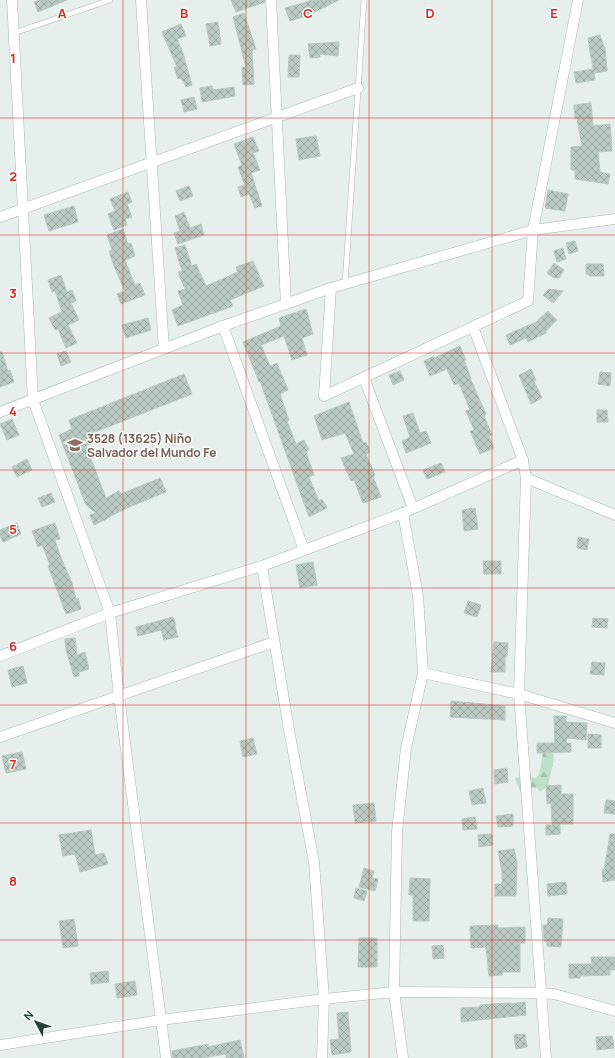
<svg xmlns="http://www.w3.org/2000/svg" width="615" height="1058" font-family="Manrope,sans-serif">
  <defs>
    <pattern id="forest-firs" width="22" height="20" patternUnits="userSpaceOnUse"><rect width="22" height="20" fill="#bfe0c8"/><path d="M5 1l3.5 6h-7zM16 11l3.5 6h-7z" fill="#a4c1ad"/></pattern>
    <pattern id="building-cross-hatch" width="8" height="8" patternUnits="userSpaceOnUse"><rect width="8" height="8" fill="#bbcac4"/><path d="M0 0l8 8M0 8l8-8" fill="none" stroke="#98a6a0"/></pattern>
  </defs>
  <rect width="100%" height="100%" fill="#e6efeb"/>
  <path fill="url(#forest-firs)" d="M543,752H553L554,760L548,785L540,792L537,788H532L523,799L515,778L523,776L536,778C542,771 541,761 543,752Z"/>
  <g fill="url(#building-cross-hatch)" stroke="#b8c9c2">
    <path d="M40,0H67L38,12L34,2Z"/>
    <path d="M231,0H265V2L236,12Z"/>
    <path d="M313,0H339L309,15L290,21L285,8Z"/>
    <path d="M244,13L256,49L252,50L254,84L243,85L242,67H246L233,17Z"/>
    <path d="M218,22L221,44L210,46L206,24Z"/>
    <path d="M181,24L186,36L177,39L183,53L192,85L186,87L181,78L178,79L174,67H177L162,32Z"/>
    <path d="M600,35L604,47H605L607,71L594,73L595,80L576,83L574,72L593,69L588,38Z"/>
    <path d="M339,42L338,56L320,54V57L310,58L308,44Z"/>
    <path d="M289,55H300L299,77H288Z"/>
    <path d="M212,86L213,90L234,87L235,96L202,102L200,88Z"/>
    <path d="M194,97L197,109L184,112L181,100Z"/>
    <path d="M591,103L593,126L610,124L612,151L598,152L600,172L610,174L608,184L575,179V170H571V147L582,146L577,119H575L574,105Z"/>
    <path d="M316,136L320,156L299,160L296,139Z"/>
    <path d="M253,137L259,151L253,153L260,170L251,173L262,206L255,208L249,194L241,197L238,187L245,185L238,167L242,165L234,144Z"/>
    <path d="M189,186L193,196L180,201L176,191Z"/>
    <path d="M548,190L568,194L565,211L545,208Z"/>
    <path d="M128,192L132,202L127,204L132,217L125,219L127,225L114,230L108,214L115,211L110,199Z"/>
    <path d="M74,206L78,222L49,231L44,215Z"/>
    <path d="M184,212L190,228L201,224L204,235L178,244L174,233L180,231L175,216Z"/>
    <path d="M123,229L128,244L131,243L135,256L125,260L135,285L140,283L145,295L121,304L117,294L125,291L113,264L109,251L112,250L107,235Z"/>
    <path d="M575,241L578,251L569,254L566,243Z"/>
    <path d="M185,245L192,266L196,264L206,286L238,272L236,267L253,261L264,286L230,300L233,306L178,326L172,310L183,305L178,291L185,289L178,272L182,271L175,248Z"/>
    <path d="M563,248L566,259L557,262L554,251Z"/>
    <path d="M554,263L564,270L559,278H554L547,273Z"/>
    <path d="M586,264H603L604,276H589V274H586Z"/>
    <path d="M61,275L67,292L72,290L76,301L71,303L79,320L68,325L77,343L66,348L58,329L55,330L49,318L62,312L55,291L52,292L48,280Z"/>
    <path d="M549,289L563,291L553,303L543,295Z"/>
    <path d="M306,309L313,334L302,338L307,355L292,360L284,336L261,345L270,366L277,363L288,390L280,394L289,420L287,421L296,444L304,440L309,450L306,452L314,475L309,477L319,501L322,499L327,508L309,517L260,381L259,382L243,342L281,326L279,318Z"/>
    <path d="M548,311L557,320L546,331V333L528,342L526,338L510,345L506,335L536,322Z"/>
    <path d="M148,318L151,330L126,338L122,325Z"/>
    <path d="M460,346L466,360H464L471,378H470L486,414L484,416L492,435L489,436L494,448L480,454L470,431L474,430L466,411L470,410L459,383L454,385L447,369L430,376L424,361L434,356V358Z"/>
    <path d="M66,351L71,362L61,366L57,354Z"/>
    <path d="M0,352H2L8,371L10,370L14,382L0,387Z"/>
    <path d="M531,369L536,380L534,381L542,398L531,404L519,375Z"/>
    <path d="M400,371L404,380L393,385L389,375Z"/>
    <path d="M600,372L611,373L610,386L598,384Z"/>
    <path d="M184,374L192,394L90,434L94,443L86,446L106,498L119,491L121,494L160,478L166,492L127,508L107,518V519L94,525L90,515L96,513L86,505L59,435L72,429L69,420Z"/>
    <path d="M349,402L363,443L366,442L370,452L366,454L375,475L373,476L381,497L363,503L354,480L351,481L341,458L354,454L345,433L322,440L314,416Z"/>
    <path d="M597,410H607L608,422H597Z"/>
    <path d="M413,413L420,433L426,431L431,443L406,453L402,441L410,437L403,416Z"/>
    <path d="M12,419L19,435L7,440L0,424Z"/>
    <path d="M27,459L32,470L17,477L12,467Z"/>
    <path d="M441,463L445,472L427,479L423,470Z"/>
    <path d="M51,493L55,502L42,507L38,498Z"/>
    <path d="M475,508L478,529L464,531L462,510Z"/>
    <path d="M17,523L21,534L3,542L0,535V530Z"/>
    <path d="M55,523L60,539L55,540L60,555L72,583L76,599L78,598L81,609L66,614L48,566L50,565L42,545L38,547L32,531Z"/>
    <path d="M578,537L589,539L587,550L577,548Z"/>
    <path d="M483,561H501V574H484Z"/>
    <path d="M313,562L317,585L300,588L296,565Z"/>
    <path d="M468,601L481,605L477,617L464,613Z"/>
    <path d="M173,617L176,625L175,626L178,637L164,640L161,630L138,636L136,627Z"/>
    <path d="M593,618L608,619L607,628L592,627Z"/>
    <path d="M75,638L77,655L85,652L89,669L79,672V676L74,677L66,650L65,639Z"/>
    <path d="M494,642L508,643L507,656H505V672H491Z"/>
    <path d="M592,662L605,663L604,675L590,674Z"/>
    <path d="M23,666L27,683L12,687L8,670Z"/>
    <path d="M451,701L505,706V720L450,717Z"/>
    <path d="M554,716H566V722L587,723L586,740L567,738L566,743H571V752L537,753V743H555Z"/>
    <path d="M588,734L601,735V748H588Z"/>
    <path d="M253,738L257,754L243,757L240,741Z"/>
    <path d="M22,752L26,769L6,773L2,756Z"/>
    <path d="M507,768L508,782L495,784L494,770Z"/>
    <path d="M561,785V794H573V824H560V834L546,835V825H552L551,803L547,804L546,786Z"/>
    <path d="M483,788L486,803L472,805L469,791Z"/>
    <path d="M606,800L615,801V814L604,813Z"/>
    <path d="M374,803L376,821L355,823L353,805Z"/>
    <path d="M513,814V826L498,827L496,816Z"/>
    <path d="M475,817L477,829L463,830L462,819Z"/>
    <path d="M91,830L95,855L104,853L108,864L80,872L75,854L63,856L59,835Z"/>
    <path d="M492,834L493,845L479,847L478,835Z"/>
    <path d="M610,834H615V880L603,882L602,870H604Z"/>
    <path d="M514,849L517,863L516,896H495V884H502V872L498,851Z"/>
    <path d="M364,868L374,871L372,878L378,879L375,891L359,887Z"/>
    <path d="M410,878L430,879L429,921H413V895H409Z"/>
    <path d="M566,882L567,894L548,896L547,884Z"/>
    <path d="M356,888L367,891L364,901L354,898Z"/>
    <path d="M548,918L563,919L561,947L547,946V942L544,941L543,925H547Z"/>
    <path d="M74,919L78,946L63,948L59,921Z"/>
    <path d="M498,925V928L525,927V943H520V972H502V975L489,976L486,947L471,948L470,926Z"/>
    <path d="M359,938H377V967H358Z"/>
    <path d="M443,945L444,958L433,959L432,946Z"/>
    <path d="M591,957H615V970H610V975L580,976V978H569V964H592Z"/>
    <path d="M108,971L109,982L91,984L90,973Z"/>
    <path d="M135,981L137,995L117,998L115,984Z"/>
    <path d="M525,1002L526,1015L461,1022V1008L480,1007V1005L491,1004L511,1003V1004Z"/>
    <path d="M348,1012L351,1052L332,1055L330,1040L339,1039L337,1013Z"/>
    <path d="M525,1034L527,1047L516,1049L514,1035Z"/>
    <path d="M612,1036L614,1048L597,1050L596,1037Z"/>
    <path d="M240,1040L244,1058H226V1054L201,1058H172V1051L208,1044V1047Z"/>
  </g>
  <g fill="none" stroke-linecap="round" stroke-linejoin="round">
    <defs>
      <g id="service">
        <path d="M14,33L110,0"/>
        <path d="M345,284L364,0"/>
      </g>
      <g id="minor">
        <path d="M12,0L33,400L110,613L119,696L166,1058"/>
        <path d="M141,0L164,349"/>
        <path d="M271,0L286,304"/>
        <path d="M0,217L358,88"/>
        <path d="M331,288L324,396L528,301L533,230L578,0"/>
        <path d="M223,326L304,550"/>
        <path d="M473,327L523,460L526,478L519,694L546,1058"/>
        <path d="M364,378L413,508"/>
        <path d="M0,412L223,326L331,288L533,230L615,219"/>
        <path d="M526,478L615,515"/>
        <path d="M262,566L289,730L314,862L324,999L322,1058"/>
        <path d="M0,656L110,613L262,566L403,513L523,460"/>
        <path d="M423,673L519,694L615,723"/>
        <path d="M0,737L274,642"/>
        <path d="M0,1045L161,1020L324,999L394,992L538,993L554,994L615,1011"/>
        <path d="M403,1058L394,992L397,832L406,748L423,673L418,596L403,513"/>
      </g>
    </defs>
    <use href="#service" stroke="#a8b8b2" stroke-width="6"/>
    <use href="#minor" stroke="#a8b8b2" stroke-width="11"/>
    <use href="#service" stroke="#fff" stroke-width="5"/>
    <use href="#minor" stroke="#fff" stroke-width="10"/>
  </g>
  <path fill="none" stroke="#d62828" stroke-width="1" stroke-opacity="0.55" d="M123,0V1058M246,0V1058M369,0V1058M492,0V1058M0,118H615M0,235H615M0,353H615M0,470H615M0,588H615M0,705H615M0,823H615M0,940H615"/>
  <defs>
    <symbol id="school-bare" viewBox="-9 -9 18 18"><path d="M0-5L7-2L0 1L-7-2ZM-4 1L0 2.5L4 1V4Q0 6-4 4Z" fill="#8d6e63" stroke="#f7fbf9" stroke-width="2.5" paint-order="stroke"/></symbol>
  </defs>
  <g fill-rule="evenodd">
    <use href="#school-bare" x="64" y="434" width="22" height="22"/>
  </g>
  <g text-anchor="middle" dominant-baseline="central" stroke-width="3" stroke-linejoin="round" paint-order="stroke">
    <g font-size="12" font-weight="bold" fill="#785e54" stroke="#f7fbf9" text-anchor="start">
      <text x="87" y="438">3528 (13625) Niño<tspan x="87" dy="14">Salvador del Mundo Fe</tspan></text>
    </g>
  </g>
  <g font-size="13" text-anchor="middle" font-weight="bold" fill="#d62828" stroke="#f7fbf9" stroke-width="3" stroke-linejoin="round" paint-order="stroke">
    <text x="62" y="18">A</text>
    <text x="184" y="18">B</text>
    <text x="308" y="18">C</text>
    <text x="430" y="18">D</text>
    <text x="554" y="18">E</text>
    <text x="13" y="63">1</text>
    <text x="13" y="181">2</text>
    <text x="13" y="298">3</text>
    <text x="13" y="416">4</text>
    <text x="13" y="534">5</text>
    <text x="13" y="651">6</text>
    <text x="13" y="769">7</text>
    <text x="13" y="886">8</text>
  </g>
  <g transform="translate(36 1022) rotate(311)" stroke="#f7fbf9" stroke-width="3" paint-order="stroke">
  <path d="M0-3L7 15L0 10L-7 15Z" fill="#24423a"/>
  <text y="-6" font-size="11" font-weight="bold" text-anchor="middle" fill="#24423a">N</text>
  </g>
</svg>
